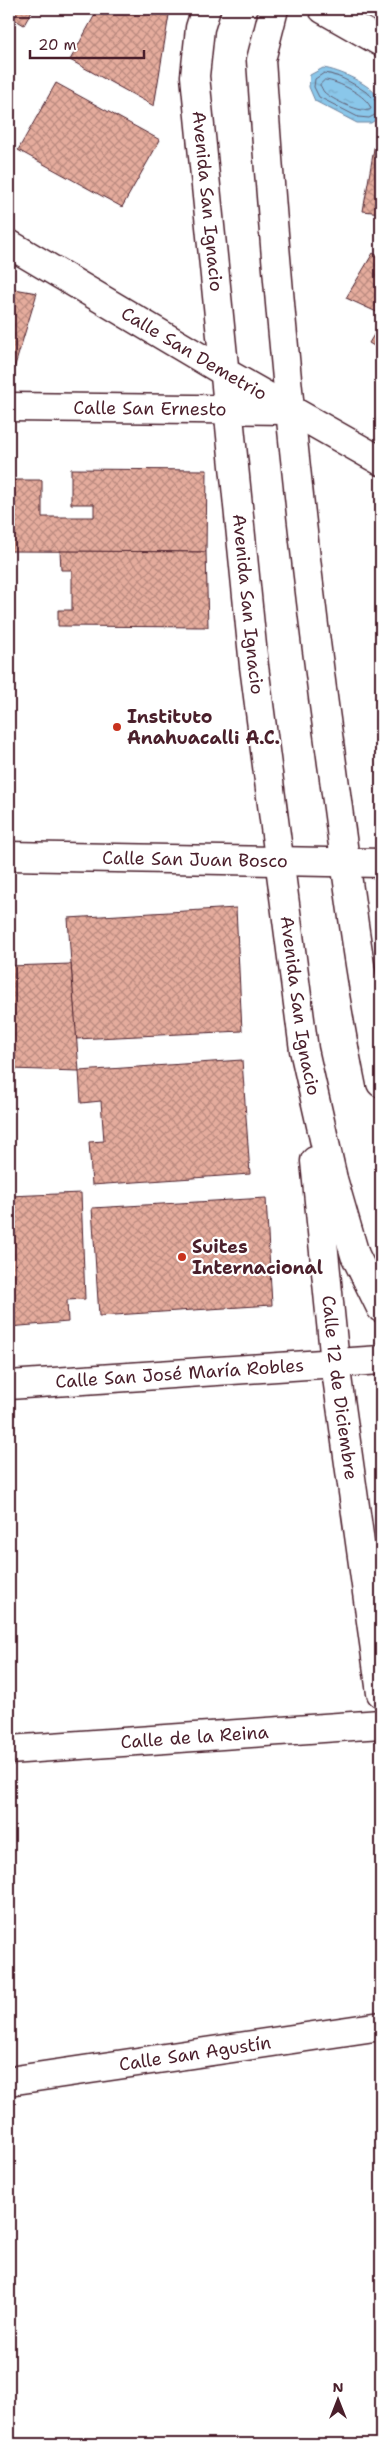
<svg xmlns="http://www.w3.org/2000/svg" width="390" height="2453" font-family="'Shantell Sans',sans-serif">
  <defs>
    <pattern id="water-ripples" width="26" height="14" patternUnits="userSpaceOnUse" patternTransform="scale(1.25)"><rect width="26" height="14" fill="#8ac7ea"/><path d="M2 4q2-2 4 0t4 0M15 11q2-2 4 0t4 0" fill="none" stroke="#79aac9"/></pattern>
    <pattern id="building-cross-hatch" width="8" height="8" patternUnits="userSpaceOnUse" patternTransform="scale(1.25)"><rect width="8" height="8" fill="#e5ac9d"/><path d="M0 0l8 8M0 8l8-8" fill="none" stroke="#bc8b80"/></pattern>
  </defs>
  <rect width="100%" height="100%" fill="#fff"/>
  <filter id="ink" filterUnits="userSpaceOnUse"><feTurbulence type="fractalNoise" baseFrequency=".02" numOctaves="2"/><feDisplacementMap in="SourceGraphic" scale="10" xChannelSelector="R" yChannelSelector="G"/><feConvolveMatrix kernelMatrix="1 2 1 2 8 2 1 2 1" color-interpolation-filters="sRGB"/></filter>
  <g filter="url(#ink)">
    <path fill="url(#water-ripples)" stroke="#70849e" d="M323,68C339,70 373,85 380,100C382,104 381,111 381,116L371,123H357L315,101L309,87L310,75Z"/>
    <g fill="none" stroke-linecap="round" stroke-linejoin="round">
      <g stroke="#646277" stroke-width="1">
        <path d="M325,80C338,81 368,96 371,109C363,115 331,99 324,92C323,91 321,86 320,85Z"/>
        <path d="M381,104C375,103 374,98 369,94C356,85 340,75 324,73L315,79L314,87L319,97L358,117L369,118L381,112"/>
      </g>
    </g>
    <g fill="url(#building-cross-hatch)" stroke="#4a1f2b">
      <path d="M9,9H33L24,25L9,16Z"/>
      <path d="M98,9H170L154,106L70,60Z"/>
      <path d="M56,83L160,140L122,207L18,150Z"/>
      <path d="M375,143H381V213L363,211Z"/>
      <path d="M373,253L381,258V314L346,298Z"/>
      <path d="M9,288L37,293L10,382H9Z"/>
      <path d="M381,323V350L369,343Z"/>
      <path d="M71,469L207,470L206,552L9,551V480H42V517H94V504H71Z"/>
      <path d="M60,551L206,552L208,627L58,626V610H72V570H61Z"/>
      <path d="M236,908L242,1031L76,1039L68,918Z"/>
      <path d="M71,964L79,1071L9,1069V966Z"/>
      <path d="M242,1060L250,1174L92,1185L89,1142L104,1141L101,1101L81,1103L79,1071Z"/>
      <path d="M81,1193L85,1299L67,1300L68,1322L9,1327V1196Z"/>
      <path d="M266,1198L272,1305L99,1316L92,1208Z"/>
    </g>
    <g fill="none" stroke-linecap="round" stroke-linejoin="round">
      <defs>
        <g id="minor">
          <path id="s1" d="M206,9L200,28L195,76L254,666L304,1050L333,1179L355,1255L381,1308"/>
          <path d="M274,9L261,60C277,298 300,535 333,771C347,875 360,980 381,1083"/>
          <path d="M323,9L381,42"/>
          <path id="s2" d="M9,244L226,373L381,461"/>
          <path id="s3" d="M9,407L287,410"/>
          <path id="s4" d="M9,856L381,863"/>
          <path id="s5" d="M315,1161L335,1363L381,1693"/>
          <path id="s6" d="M9,1385L381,1360"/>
          <path id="s7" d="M9,1750L381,1724"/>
          <path id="s8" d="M9,2081L381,2026"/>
        </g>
      </defs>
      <use href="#minor" stroke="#4a1f2b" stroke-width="31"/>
      <use href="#minor" stroke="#fff" stroke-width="28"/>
    </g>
  </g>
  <g fill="#c8321e" stroke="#fff" stroke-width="2">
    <circle cx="117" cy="727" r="5"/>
    <circle cx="182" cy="1257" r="5"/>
  </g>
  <g text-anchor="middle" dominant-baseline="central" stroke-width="4.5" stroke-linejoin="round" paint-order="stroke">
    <g font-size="18" fill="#4a1f2b" stroke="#fff">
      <text stroke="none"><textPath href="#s1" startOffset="194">Avenida San Ignacio</textPath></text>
      <text stroke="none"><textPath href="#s2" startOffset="215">Calle San Demetrio</textPath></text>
      <text stroke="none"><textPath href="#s3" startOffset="141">Calle San Ernesto</textPath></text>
      <text stroke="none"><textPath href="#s1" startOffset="599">Avenida San Ignacio</textPath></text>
      <text stroke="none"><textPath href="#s4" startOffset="186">Calle San Juan Bosco</textPath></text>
      <text stroke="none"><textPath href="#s1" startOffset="1004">Avenida San Ignacio</textPath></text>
      <text stroke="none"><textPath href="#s6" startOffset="171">Calle San José María Robles</textPath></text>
      <text stroke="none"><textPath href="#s5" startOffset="228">Calle 12 de Diciembre</textPath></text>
      <text stroke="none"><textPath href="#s7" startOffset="186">Calle de la Reina</textPath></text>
      <text stroke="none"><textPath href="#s8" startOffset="188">Calle San Agustín</textPath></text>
    </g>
    <g font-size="18" font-weight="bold" fill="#4a1f2b" stroke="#fff" text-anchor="start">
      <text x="127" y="717">Instituto<tspan x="127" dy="21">Anahuacalli A.C.</tspan></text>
      <text x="192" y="1247">Suites<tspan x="192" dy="21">Internacional</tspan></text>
    </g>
  </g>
  <rect width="390" height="2453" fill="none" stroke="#fff" stroke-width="30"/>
  <rect x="15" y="15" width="360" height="2423" fill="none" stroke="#4a1f2b" stroke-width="2" filter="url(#ink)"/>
  <g transform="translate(338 2400)" stroke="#ffffff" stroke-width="4" paint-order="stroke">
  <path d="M0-4L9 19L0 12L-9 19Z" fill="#4a1f2b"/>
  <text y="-8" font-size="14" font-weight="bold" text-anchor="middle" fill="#4a1f2b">N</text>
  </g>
  <path d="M30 50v8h114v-8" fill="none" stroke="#4a1f2b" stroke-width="2.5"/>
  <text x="38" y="50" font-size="15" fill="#4a1f2b" stroke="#ffffff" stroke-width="4" paint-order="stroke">20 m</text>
</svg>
